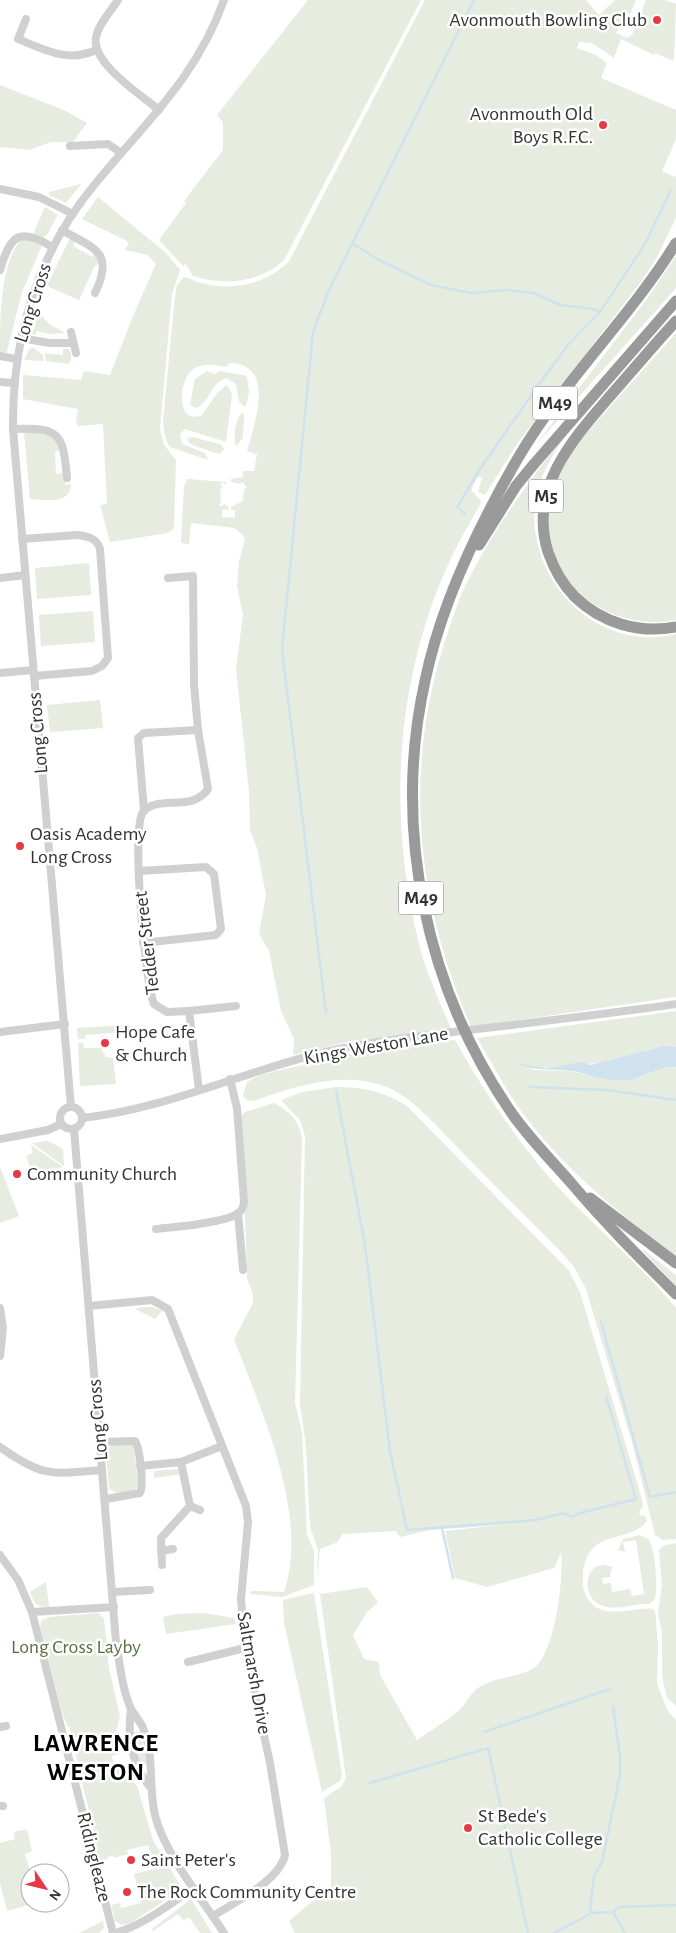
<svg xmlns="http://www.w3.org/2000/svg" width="676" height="1933" font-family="'Alegreya Sans',sans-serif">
  <rect width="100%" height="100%" fill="#fff"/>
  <g fill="#e6ecdf">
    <path d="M308,0H421L284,260C259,283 224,286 193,276L186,264L183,266L159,240L186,203L184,201L223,150V122L217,115Z"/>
    <path d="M425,0H586L599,15L615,0H636L630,14L627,13L616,33L627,38L632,35L646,0H665L676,4L674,61L655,53L654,55L621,39L614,58L592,43L579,42L577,48L596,55L607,63L601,78L676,110V139L662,171L675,177L676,175V218L656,259L643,279L517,444L485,495L478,492L482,478L478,476L472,488V491L481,501L480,505C469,525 457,544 448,565C395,682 388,816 418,940C425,970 439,1000 451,1029L343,1043L293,1055L294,1039L281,1011L269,951L259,934L266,895L257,848L250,830L249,791L236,669L243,615L237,586L239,561L245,540L243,535L234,528L191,523L189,544L181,543L184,486L187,479L226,482V485L222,482L220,485L223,487L220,490L221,501L219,505L221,507L224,504L229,507L228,510L223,509L222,517L235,518V510H231V507L243,501L244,490L247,487L242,482L240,484L231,482V479L243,477V471H254L257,454L247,451C255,423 276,364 230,363L226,367C215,365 205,363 195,368C181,375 175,413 193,417L201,416L218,392L227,385L232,394L226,442L185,429L180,434L182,444L205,453L208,460L170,447L165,437L163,421L175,296L177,285L184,277C189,278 193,281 198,282C229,292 267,285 289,261Z"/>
    <path d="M0,85L66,111L87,123L73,142H51L29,150L0,147Z"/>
    <path d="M81,184L66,203L49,195V192Z"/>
    <path d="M98,197L166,253L180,270L172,294L160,429L164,445L176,460L174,528L168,533L110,542L100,505L107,504L103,424L78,426L76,420L78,409L23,399V375L81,380L84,371L110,375L131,321L156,264L148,255L125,250L129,242L82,219Z"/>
    <path d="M45,207L58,215L47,235L42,238L33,234Z"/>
    <path d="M23,238L43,243L22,292L6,355L0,353C0,318 0,261 23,238Z"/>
    <path d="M70,238L76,241L73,246L92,257L95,253L100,262L94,267L79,300L47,286Z"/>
    <path d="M676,256V288L534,447L647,299Z"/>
    <path d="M39,312L49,324L65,333L49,334L37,331L35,335H32Z"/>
    <path d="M676,333V620C618,632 549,591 549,527C548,498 558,473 573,448Z"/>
    <path d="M30,348H34L43,356L44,361L24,360Z"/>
    <path d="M63,349H69C72,354 72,359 69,364L46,361L45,353L63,355Z"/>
    <path d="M207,371L214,374L220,371L247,376L249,392L246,406H243L239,401L236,384L226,378C209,384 212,399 198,407L195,408L190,404L195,379Z"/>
    <path d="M243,412C245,416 243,432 243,438L236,446C233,437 235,418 243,412Z"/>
    <path d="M578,419C559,445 540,470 535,503C526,580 597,654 676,634V997L471,1027C417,902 403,775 444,644C451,624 457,603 466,584C496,524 536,471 578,419Z"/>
    <path d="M40,431L54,438L62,450L55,452L56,474L63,473L66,485L71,484C70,505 45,500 30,499L24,432Z"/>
    <path d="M193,437L222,445L224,450L219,454L192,445L188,441V438Z"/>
    <path d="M89,563L91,595L37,599L35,568Z"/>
    <path d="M93,611L95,642L41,646L39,615Z"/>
    <path d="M100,700L103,728L50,732L47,705Z"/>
    <path d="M676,1011V1047C653,1045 634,1056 612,1061C594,1065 581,1063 563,1065C549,1067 535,1070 521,1065L535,1070L569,1071L619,1081L643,1076L658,1069L676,1067V1256C622,1216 569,1173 527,1119C508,1094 493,1065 477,1038Z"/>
    <path d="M124,1025L126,1032L85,1035V1039H78L77,1028Z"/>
    <path d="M455,1040C487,1097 524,1152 570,1200C605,1236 644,1269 676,1308V1539L663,1540L655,1535L632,1442L586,1289L574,1267L561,1252C527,1218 493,1184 459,1149C439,1129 411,1095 384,1086C342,1071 294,1086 254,1101L246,1100L243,1095L247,1082C260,1073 279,1071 294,1067C348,1053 400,1045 455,1040Z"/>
    <path d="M78,1043H83L84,1048H101L106,1057L113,1058L116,1084L80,1086Z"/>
    <path d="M335,1087C362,1087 386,1091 408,1107L569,1271L580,1292L642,1499L643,1506L639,1512L640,1515L645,1516L647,1521C629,1545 589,1526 583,1573C582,1583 583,1594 590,1602C608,1623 646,1602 655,1611L658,1644L657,1683L667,1710L676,1720V1933H295L289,1921L331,1885V1854L324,1798L341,1787L346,1778L320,1594L367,1587L378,1602L367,1612L353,1635L364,1659L379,1662L380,1675L417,1740C430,1731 445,1722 458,1711C465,1705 470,1694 478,1688C494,1677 516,1678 532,1669C555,1658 564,1577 561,1553L554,1568L487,1587L455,1578L445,1531L501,1525L430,1530L400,1537L396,1531L342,1534L338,1542L320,1549L317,1582L318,1550L310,1527L306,1446L300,1404L305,1136L300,1120L281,1100L302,1092Z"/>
    <path d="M274,1103C290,1111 300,1122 302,1140L295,1403L302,1432L307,1535L314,1551V1585L282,1597L251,1594V1591L284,1592C310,1515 261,1411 234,1339L253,1303V1294L247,1278L245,1213L248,1201L240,1117L245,1112Z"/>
    <path d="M48,1141L63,1149L64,1166L32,1143Z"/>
    <path d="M31,1145L63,1167L32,1173L26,1156L33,1153Z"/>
    <path d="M0,1167L19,1216L0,1223Z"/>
    <path d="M642,1249L676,1275V1286L642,1250Z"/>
    <path d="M142,1307H153L162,1311L155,1319L135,1309Z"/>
    <path d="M112,1444H132L134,1446L138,1485L134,1491L117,1493L109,1489L106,1452Z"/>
    <path d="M177,1469H180L182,1474L154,1478V1471Z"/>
    <path d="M640,1535C644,1537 648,1538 650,1542C655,1550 658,1589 655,1599L649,1604C634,1603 619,1611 603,1606C579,1599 584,1555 612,1567L610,1577L602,1578L603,1584L611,1583L612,1592L630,1589L632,1596L644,1594L636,1540L623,1542L625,1552L618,1550L623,1539Z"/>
    <path d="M676,1543V1706L667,1698L662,1676V1632L658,1614L662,1585L659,1550L663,1546Z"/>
    <path d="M46,1582L49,1607C36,1607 34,1603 30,1592Z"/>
    <path d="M314,1593L342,1775L340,1781L322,1792L284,1623L283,1600Z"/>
    <path d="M99,1613L104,1619L109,1668L120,1717L116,1732L121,1753L112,1756L115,1770L125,1768L127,1775L137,1786L153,1840L181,1887L177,1893L130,1923L122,1925L115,1921L111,1905L120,1903L121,1908L141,1903L134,1874L154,1869L151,1855L153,1854H151L148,1845L127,1850L128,1854L114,1858L113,1855L108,1857V1859L99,1861L95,1846L96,1837L82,1783L84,1782L83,1777L81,1778L70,1727H68L61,1710L40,1626L42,1620L49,1617Z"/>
    <path d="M205,1613L234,1618L236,1624L166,1634L163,1617L176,1614Z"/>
    <path d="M140,1731L148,1763L140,1765L132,1733Z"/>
    <path d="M27,1829L32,1851L25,1854L31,1873L30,1903H36L7,1911L0,1883V1843L15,1839L14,1832Z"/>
    <path d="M191,1899L212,1933H200L189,1917L183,1920L178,1914L153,1931L152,1929Z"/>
    <path d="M103,1921L104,1928L99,1933H79Z"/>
  </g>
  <path fill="#cfe2ee" d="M664,1046L676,1047V1067C658,1066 645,1077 628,1080C610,1083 590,1074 572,1071C552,1068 534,1072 515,1063L545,1068L582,1062L591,1065Z"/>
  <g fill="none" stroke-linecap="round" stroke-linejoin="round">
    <g stroke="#cfe2ee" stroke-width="2.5">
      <path d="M352,243L377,259L431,285L471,293L508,290L534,293L560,305L593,309L600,312L567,346L537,387L482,466L457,507L465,514"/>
      <path d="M600,312L645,244L671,190"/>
      <path d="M326,1013L282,649L313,332L328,292L474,0"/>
      <path d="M530,1087L608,1090L676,1100"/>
      <path d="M336,1091L365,1245L390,1451L407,1530L536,1520L563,1513L573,1517L580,1513L636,1499L606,1396"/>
      <path d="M601,1322L650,1497L676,1492"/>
      <path d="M442,1528L453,1578"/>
      <path d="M613,1707L620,1756V1775L602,1862L594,1877L590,1910L592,1913L613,1912L625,1933"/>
      <path d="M484,1732L610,1689"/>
      <path d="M370,1783L488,1748L528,1933"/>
      <path d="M613,1912L619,1907L676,1905"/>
      <path d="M554,1933L592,1913"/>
    </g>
    <g stroke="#d0d0d0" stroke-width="8">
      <path d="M118,0C111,11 99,23 96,37C91,63 140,94 159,110"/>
      <path d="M26,19L18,39C45,50 68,63 96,50"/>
      <path d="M70,146L108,144L121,153"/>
      <path d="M0,189L39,197L73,214"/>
      <path d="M62,230C94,249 115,251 95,293"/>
      <path d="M0,270C10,236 19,226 52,247"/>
      <path d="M71,332L76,353"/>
      <path d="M20,338L50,343H73"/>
      <path d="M0,356L16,359"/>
      <path d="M0,382L14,383"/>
      <path d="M13,429C60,427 63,433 67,478"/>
      <path d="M22,539L77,535C87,536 97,538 100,549L108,658L102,666L92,671L34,676"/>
      <path d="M0,578L25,575"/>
      <path d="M168,578L193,576L194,684L198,730L208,789C192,813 158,794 143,812C131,828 145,983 154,1004L167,1012L189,1011L199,1090"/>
      <path d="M0,673L33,670"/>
      <path d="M144,811L138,738L144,733L198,730"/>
      <path d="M139,871L206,867L214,874L221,929L216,935L143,943"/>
      <path d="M189,1011L236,1006"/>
      <path d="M0,1032L65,1024"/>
      <circle cx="71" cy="1118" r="11"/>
      <path d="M71,1107L13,429C12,339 36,255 95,184C145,123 197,77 224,0"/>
      <path d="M82,1118C169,1109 250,1068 334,1050C379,1040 424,1036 469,1030C538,1022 607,1014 676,1004"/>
      <path d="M74,1129L116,1642C120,1664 122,1689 131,1709C135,1716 141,1722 143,1728C155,1757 148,1786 155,1815C164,1853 202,1899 224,1933"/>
      <path d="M0,1139L48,1130L61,1124"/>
      <path d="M238,1213L243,1270"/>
      <path d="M156,1229C173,1227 224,1223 237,1214C242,1211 244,1206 244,1201L237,1108L230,1079"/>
      <path d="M89,1306L152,1300L168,1309L246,1506L248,1522L241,1599L245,1648L270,1763L285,1855C279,1881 235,1902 213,1916"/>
      <path d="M0,1308L3,1328L0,1356"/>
      <path d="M100,1442L135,1441C140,1448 144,1485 140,1493L106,1499"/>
      <path d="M0,1447C44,1478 51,1474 102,1470"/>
      <path d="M140,1466L181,1462L222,1446"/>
      <path d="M190,1506L200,1510"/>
      <path d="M161,1551L173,1549"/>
      <path d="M0,1555L18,1580L32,1612L113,1933"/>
      <path d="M162,1565L161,1538L190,1506L181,1462"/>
      <path d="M113,1592L150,1590"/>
      <path d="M32,1612L114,1607"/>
      <path d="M188,1662L245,1648"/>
      <path d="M131,1709C127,1740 131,1760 149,1786"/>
      <path d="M0,1727L6,1726"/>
      <path d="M0,1806H3"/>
      <path d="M116,1933C147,1923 168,1905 194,1888"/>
    </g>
    <g stroke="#9a9a9a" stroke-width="11">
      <path d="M676,243C629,319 563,381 518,458C478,527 441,603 425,681C392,830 426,990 513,1115C531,1140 552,1161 572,1184C605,1223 640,1258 676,1294"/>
      <path d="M676,321C654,345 633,370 611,395C573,439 528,488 548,552C554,569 562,584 575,597C602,623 639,634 676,627"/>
      <path d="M479,545L516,486L534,464L676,301"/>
      <path d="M590,1198L676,1263"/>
    </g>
  </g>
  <g fill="#e63946" stroke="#fff" stroke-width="2">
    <circle cx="657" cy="20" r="5"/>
    <circle cx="603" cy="125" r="5"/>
    <circle cx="20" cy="846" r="5"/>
    <circle cx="105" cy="1043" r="5"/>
    <circle cx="17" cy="1174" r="5"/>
    <circle cx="468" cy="1828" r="5"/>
    <circle cx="131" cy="1860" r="5"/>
    <circle cx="127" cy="1892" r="5"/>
  </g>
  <g text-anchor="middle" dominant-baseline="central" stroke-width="5" stroke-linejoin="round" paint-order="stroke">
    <g fill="#fff" stroke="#707070" stroke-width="1">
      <rect x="532.5" y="386.5" width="45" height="33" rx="4"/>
      <rect x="528.5" y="479.5" width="35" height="33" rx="4"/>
      <rect x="398.5" y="881.5" width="45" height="33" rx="4"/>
    </g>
    <g font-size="19" font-weight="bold" fill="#333">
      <text x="555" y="403">M49</text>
      <text x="546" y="496">M5</text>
      <text x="421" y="898">M49</text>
    </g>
    <g font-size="20" fill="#333" stroke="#fff" text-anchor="start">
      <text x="647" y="20" text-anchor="end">Avonmouth Bowling Club</text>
      <text x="593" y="114" text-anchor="end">Avonmouth Old<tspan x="593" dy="23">Boys R.F.C.</tspan></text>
      <text x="30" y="834">Oasis Academy<tspan x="30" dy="23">Long Cross</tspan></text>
      <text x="115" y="1032">Hope Cafe<tspan x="115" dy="23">&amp; Church</tspan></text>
      <text x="27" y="1174">Community Church</text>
      <text x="478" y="1816">St Bede's<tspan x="478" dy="23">Catholic College</tspan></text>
      <text x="141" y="1860">Saint Peter's</text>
      <text x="137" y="1892">The Rock Community Centre</text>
    </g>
    <g font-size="20" fill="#333" stroke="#fff">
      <text transform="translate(33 303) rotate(-72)">Long Cross</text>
      <text transform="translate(38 733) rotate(-95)">Long Cross</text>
      <text transform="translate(147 943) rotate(-97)">Tedder Street</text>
      <text transform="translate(376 1046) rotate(-10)">Kings Weston Lane</text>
      <text transform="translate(98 1420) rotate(-95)">Long Cross</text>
      <text transform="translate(254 1673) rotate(80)">Saltmarsh Drive</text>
      <text transform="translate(94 1857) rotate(76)">Ridingleaze</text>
    </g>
    <g font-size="20" fill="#56703f" stroke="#fff">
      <text x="76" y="1647">Long Cross Layby</text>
    </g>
    <g font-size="25" font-weight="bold" letter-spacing="1" fill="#000" stroke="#fff">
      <text x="96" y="1743">LAWRENCE<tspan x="96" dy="29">WESTON</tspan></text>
    </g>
  </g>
  <g transform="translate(45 1888) rotate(125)"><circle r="24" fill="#ffffff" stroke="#adadad"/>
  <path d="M0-4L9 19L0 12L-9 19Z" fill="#e63946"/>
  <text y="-8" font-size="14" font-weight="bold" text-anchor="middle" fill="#333333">N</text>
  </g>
</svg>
